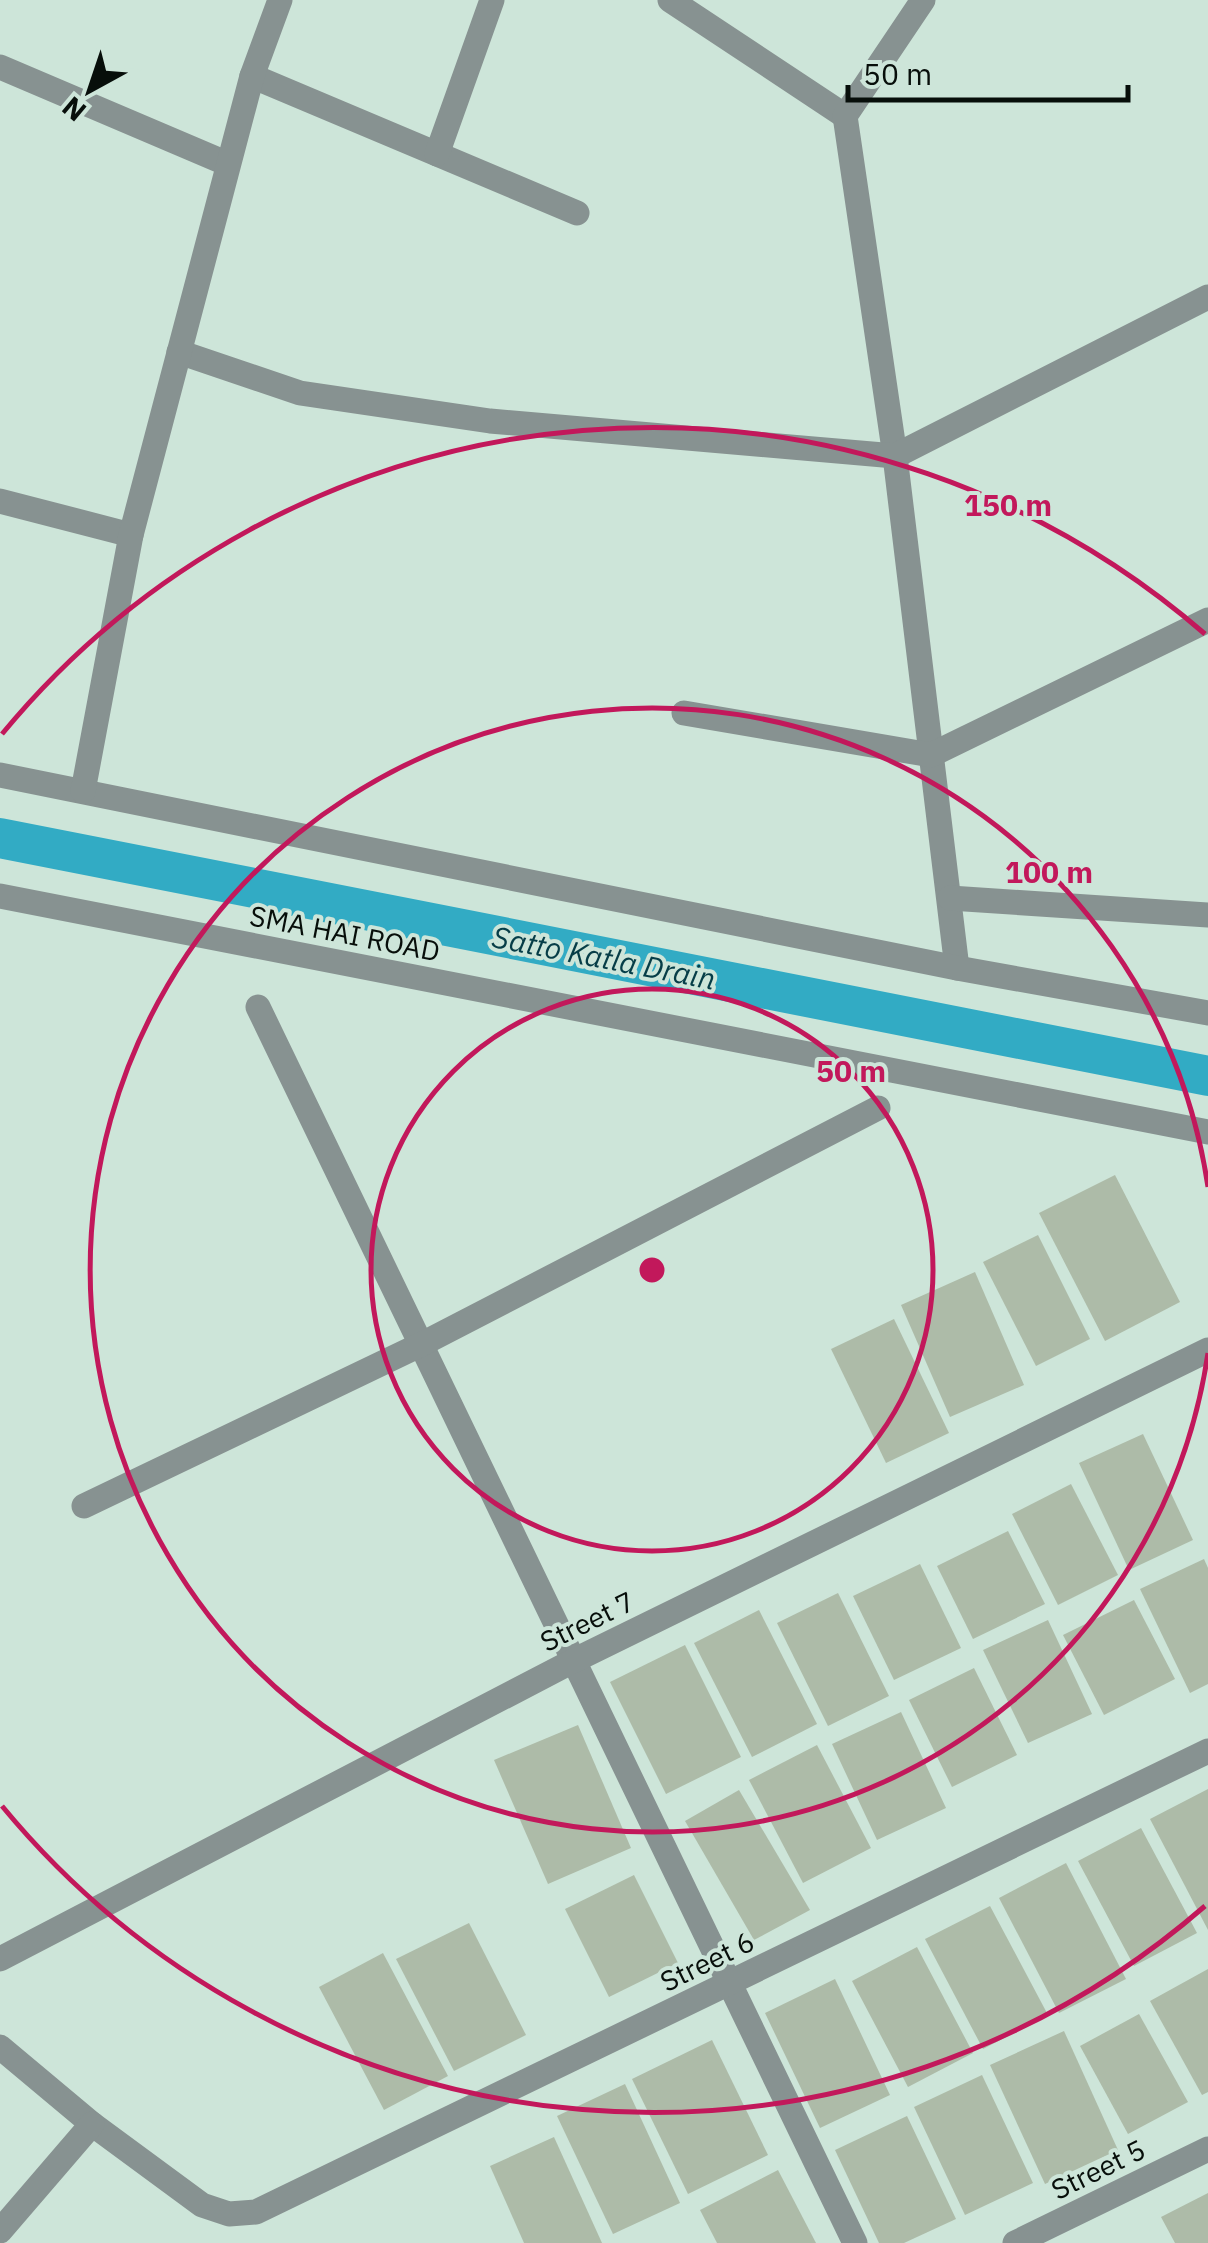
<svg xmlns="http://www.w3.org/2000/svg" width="1208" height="2243" font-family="'IBM Plex Sans',sans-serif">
  <rect width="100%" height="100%" fill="#cde5d9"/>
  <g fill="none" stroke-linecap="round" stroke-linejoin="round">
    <path stroke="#32abc4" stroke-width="40" d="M0,838L1208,1076"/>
  </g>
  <g fill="#adbba8">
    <path d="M1115,1175L1180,1302L1105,1341L1039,1213Z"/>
    <path d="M1038,1235L1090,1339L1036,1366L983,1262Z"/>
    <path d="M975,1272L1024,1385L950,1417L901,1305Z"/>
    <path d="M894,1319L949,1433L886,1463L831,1349Z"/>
    <path d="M1143,1434L1193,1540L1129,1570L1079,1463Z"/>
    <path d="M1071,1484L1118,1575L1058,1605L1012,1514Z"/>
    <path d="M1008,1531L1045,1604L973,1639L937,1566Z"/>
    <path d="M1204,1559L1208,1568V1684L1190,1693L1140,1589Z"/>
    <path d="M920,1564L961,1648L894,1680L853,1596Z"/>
    <path d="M838,1593L889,1696L828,1726L777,1623Z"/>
    <path d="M1134,1600L1175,1679L1104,1715L1063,1635Z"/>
    <path d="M759,1610L817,1724L752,1757L694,1643Z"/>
    <path d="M1048,1620L1092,1714L1028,1743L983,1650Z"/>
    <path d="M685,1645L741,1757L666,1794L610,1682Z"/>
    <path d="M974,1668L1017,1755L952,1787L909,1700Z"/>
    <path d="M901,1712L946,1808L877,1840L832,1744Z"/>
    <path d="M578,1725L631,1848L548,1884L494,1760Z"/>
    <path d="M817,1745L871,1848L803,1883L749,1780Z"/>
    <path d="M1208,1789V1930L1150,1819Z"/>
    <path d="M739,1790L810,1910L754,1940L685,1821Z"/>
    <path d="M1141,1828L1197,1933L1134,1966L1078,1861Z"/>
    <path d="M1066,1863L1126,1979L1059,2013L999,1898Z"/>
    <path d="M634,1875L678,1963L609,1997L565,1909Z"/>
    <path d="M990,1906L1048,2015L983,2049L925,1939Z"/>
    <path d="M469,1923L526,2035L454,2071L396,1959Z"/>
    <path d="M917,1947L973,2053L908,2087L852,1981Z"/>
    <path d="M383,1953L448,2076L384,2110L319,1987Z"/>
    <path d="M1208,1969V2092L1202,2095L1150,2001Z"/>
    <path d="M835,1979L890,2095L820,2128L765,2013Z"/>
    <path d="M1139,2014L1188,2102L1128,2134L1080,2046Z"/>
    <path d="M1064,2031L1118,2150L1045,2184L990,2065Z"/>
    <path d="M712,2040L768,2155L688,2194L632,2079Z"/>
    <path d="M982,2075L1033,2183L965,2215L914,2107Z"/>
    <path d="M625,2084L680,2203L613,2234L557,2116Z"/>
    <path d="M907,2116L956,2219L904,2243H879L835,2150Z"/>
    <path d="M554,2137L602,2243H524L490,2166Z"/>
    <path d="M778,2170L816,2243H717L700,2210Z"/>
    <path d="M1208,2193V2243H1175L1161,2217Z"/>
  </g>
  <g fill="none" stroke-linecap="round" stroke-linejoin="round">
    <g stroke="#879291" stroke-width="25">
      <path d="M670,0L845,116"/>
      <path d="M923,0L845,116L895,456L957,968"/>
      <path d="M0,67L228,164"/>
      <path d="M252,76L577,213"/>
      <path d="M437,154L492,0"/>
      <path d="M179,352L300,393L490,421L895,456L1208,297"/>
      <path d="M0,501L131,535"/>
      <path d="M684,713L931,755L1208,620"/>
      <path d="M0,775L957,968L1208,1013"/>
      <path d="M83,791L131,535L252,76L280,0"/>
      <path d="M0,896L1208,1132"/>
      <path d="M950,898L1208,915"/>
      <path d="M258,1007L855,2243"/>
      <path d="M84,1506L422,1344L878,1108"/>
      <path d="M0,1959L573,1661L1208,1350"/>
      <path d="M0,2047L92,2124L202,2205L229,2214L256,2212L1208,1751"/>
      <path d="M0,2231L92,2124"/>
      <path d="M1015,2243L1208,2149"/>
    </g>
  </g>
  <g fill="none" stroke="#c2185b" stroke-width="5">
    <circle cx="652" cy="1270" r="281"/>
    <path d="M1208 1353A562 562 0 1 1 1208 1187"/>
    <path d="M1205 1906A843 843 0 0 1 2 1806M2 734A843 843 0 0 1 1205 634"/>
  </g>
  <g text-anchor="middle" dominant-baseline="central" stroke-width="8" stroke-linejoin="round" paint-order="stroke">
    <g font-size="28" fill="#070e0a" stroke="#cde5d9">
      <text transform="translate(345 933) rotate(11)">SMA HAI ROAD</text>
      <text transform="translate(587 1621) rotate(-26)">Street 7</text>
      <text transform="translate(707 1961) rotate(-26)">Street 6</text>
      <text transform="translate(1098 2169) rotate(-26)">Street 5</text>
    </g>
    <g font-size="30" font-style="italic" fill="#063d47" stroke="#cde5d9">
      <text transform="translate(604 957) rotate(11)">Satto Katla Drain</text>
    </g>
  </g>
  <circle cx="652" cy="1270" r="15" fill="#c2185b" stroke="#cde5d9" stroke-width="5"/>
  <g font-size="30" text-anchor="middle" font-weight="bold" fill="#c2185b" stroke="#cde5d9" stroke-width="8" stroke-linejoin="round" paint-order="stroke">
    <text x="1008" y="516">150 m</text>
    <text x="1049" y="883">100 m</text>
    <text x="851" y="1082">50 m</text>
  </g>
  <g transform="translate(90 90) rotate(220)" stroke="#cde5d9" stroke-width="8" paint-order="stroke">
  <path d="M0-8L18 38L0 25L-18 38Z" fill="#070e0a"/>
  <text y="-15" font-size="28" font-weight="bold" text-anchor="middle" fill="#070e0a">N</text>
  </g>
  <path d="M848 85v15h280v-15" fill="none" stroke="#070e0a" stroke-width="5"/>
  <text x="863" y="85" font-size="30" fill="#070e0a" stroke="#cde5d9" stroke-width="8" paint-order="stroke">50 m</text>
</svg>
